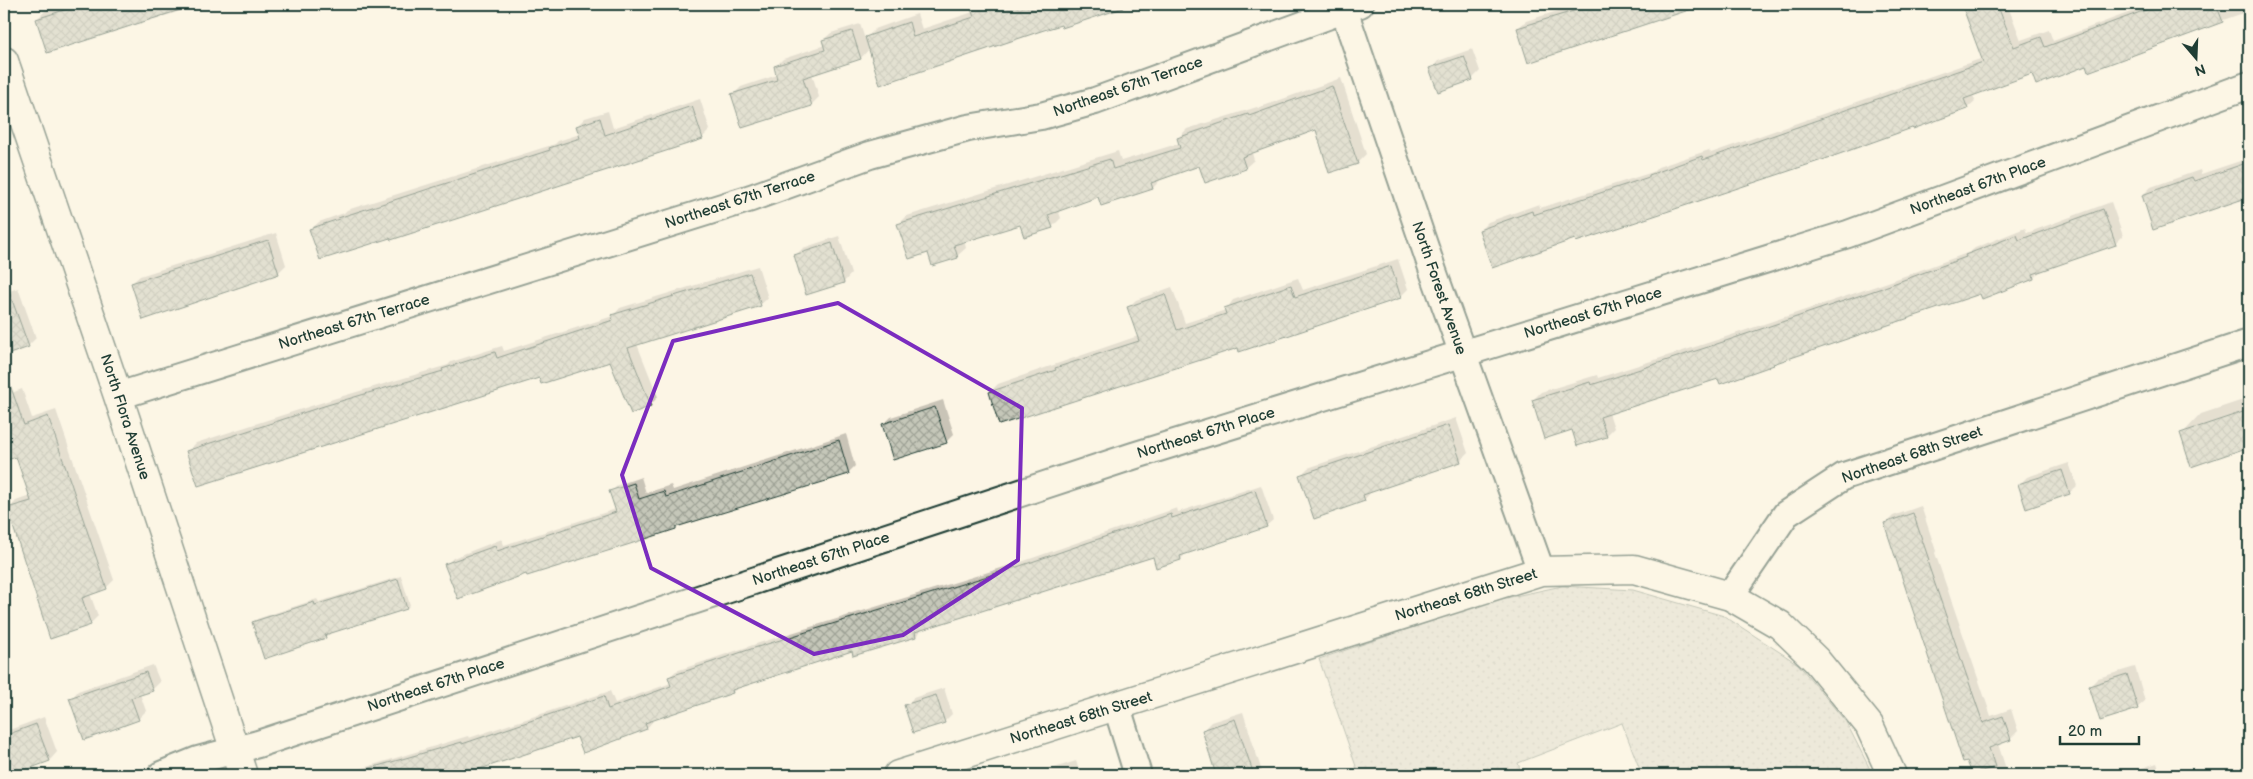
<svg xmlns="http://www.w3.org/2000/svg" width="2253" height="779" font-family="'Balsamiq Sans',sans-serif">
  <defs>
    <pattern id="grass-dots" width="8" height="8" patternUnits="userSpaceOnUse" patternTransform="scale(1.25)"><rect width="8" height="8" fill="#dcdacc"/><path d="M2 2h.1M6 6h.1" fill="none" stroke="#bcbcb0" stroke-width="1.8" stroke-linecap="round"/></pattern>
    <pattern id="building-cross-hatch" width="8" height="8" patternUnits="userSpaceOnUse" patternTransform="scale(1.25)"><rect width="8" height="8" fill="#c5c7b9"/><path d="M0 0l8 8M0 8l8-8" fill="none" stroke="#9fa397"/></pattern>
  </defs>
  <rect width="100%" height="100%" fill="#fcf5e5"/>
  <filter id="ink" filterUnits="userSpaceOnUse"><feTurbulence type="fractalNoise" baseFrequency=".02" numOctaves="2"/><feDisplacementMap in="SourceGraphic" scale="10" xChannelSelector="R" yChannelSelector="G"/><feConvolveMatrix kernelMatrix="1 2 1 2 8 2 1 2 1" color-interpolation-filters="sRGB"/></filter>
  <g filter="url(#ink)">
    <path fill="url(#grass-dots)" stroke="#7e8c80" d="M1562,586L1633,590L1724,616L1798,664L1846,722L1873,775H1642L1622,723L1518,763L1522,775H1359L1319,659L1492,601Z"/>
    <g fill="#0003">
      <path d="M69,4H203L154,19L153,17L37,19L45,11Z"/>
      <path d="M971,4H1130L1062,26V24L870,48L861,58L812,74L819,97L811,105L733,95L741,87L777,75L775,67L783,59L825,45L823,40L831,33L860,24L865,39L875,29L917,14L922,29L973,12Z"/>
      <path d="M1580,4H1704L1529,62L1518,28L1526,21Z"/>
      <path d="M1970,4H2007L2021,40L2049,30L2053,41L2152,4H2249V11L2140,49L2087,65L2033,72L1973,95L1975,101L1967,108L1576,237L1480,230L1488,222L1539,204L1540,208L1653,172L1658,167L1709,150L1711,153L1983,58L1965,9Z"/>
      <path d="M1472,49L1480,71L1472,79L1431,69L1438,61Z"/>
      <path d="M1341,78L1366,154L1357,163L1316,129L1252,153L1254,160L1245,168L1200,165L1161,179L1153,188L1099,196L1058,210L1061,218L1052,227L1021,223L964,240L966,248L957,256L928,251L899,224L907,216L1118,151L1121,161L1180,143L1178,138L1187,129L1257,107L1258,108Z"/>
      <path d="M700,99L710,130L702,138L311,229L319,222L344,213L347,210L555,144L558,141L580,134L577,126L585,118L608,111L613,128Z"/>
      <path d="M2249,158V198L2239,201V199L2143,195L2151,187L2200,170L2201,174Z"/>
      <path d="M2111,202L2123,236L2115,244L2041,270L2034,278L1981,292L1776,361L1773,364L1719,378L1609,413L1614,428L1606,436L1573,429L1533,400L1541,392L1597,375L1598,378L1717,340L1888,282L1970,252L1975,248L2025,228L2027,233Z"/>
      <path d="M276,233L286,265L278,273L132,283L140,276Z"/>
      <path d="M839,236L851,274L844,282L795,256L803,248Z"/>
      <path d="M1398,259L1408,289L1401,296L1240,350L1238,346L990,392L998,384L1138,336L1128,307L1136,300L1172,287L1185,323L1226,310L1233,300L1298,278L1303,290Z"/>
      <path d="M758,266L768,298L760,305L637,344L658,397L650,405L611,360L188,451L196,443L333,399L448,365L451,362L502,346L504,351L613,316L620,308Z"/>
      <path d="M18,288L36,338L28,346L4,355V293Z"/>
      <path d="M22,389L32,418L56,410L114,580L106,588L90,594L98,616L90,624L9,509L16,501L30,496L16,455L4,460V396Z"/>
      <path d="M2249,398V446L2192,465L2182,434L2201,414Z"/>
      <path d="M943,400L954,434L946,442L883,425L891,417Z"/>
      <path d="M1456,418L1468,453L1460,461L1372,491L1364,500L1300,476L1308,468Z"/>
      <path d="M846,434L855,466L848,473L803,486L627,544L446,565L453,558L502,539L504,545L616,509L611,492L618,485L641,477L646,493L671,485L673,490Z"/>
      <path d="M2069,463L2077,486L2069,493L2019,485L2027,477Z"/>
      <path d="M1261,485L1273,520L1266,526L1187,552L1181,559L1154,555L922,630L916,636L853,649L739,686L733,692L652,719L653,721L647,728L583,751L578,736L478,769L480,775H340L468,736L469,738L610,691L615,703L671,683L669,677L676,671L759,643L1024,561L1177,508L1178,512Z"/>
      <path d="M1921,506L1936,551L1935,553L1991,716L2011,709L2018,731L2010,739L1998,744L2008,775H1973L1885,524L1893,516Z"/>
      <path d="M401,576L410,605L407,608L329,634L325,637L253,622L257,619L317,599L319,602Z"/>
      <path d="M153,665L160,682L152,690L140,694L146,711L138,719L71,699L78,691Z"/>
      <path d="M2135,667L2145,701L2137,708L2090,686L2098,678Z"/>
      <path d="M944,688L952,714L944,722L906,706L913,698Z"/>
      <path d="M1243,712L1263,775H1218L1203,730L1211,722Z"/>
      <path d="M44,717L57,752L50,760L9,775H4V732Z"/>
      <path d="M1076,761L1081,775H1040L1045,771Z"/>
      <path d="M2157,763L2161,775H2121Z"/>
      <path d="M2249,767V775H2229L2231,773Z"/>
    </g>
    <g fill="url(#building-cross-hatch)" stroke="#1f3d34">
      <path d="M83,4H186V8L47,53L36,19Z"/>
      <path d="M969,4H1122L1123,8L1062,28L1061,25L1044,30L880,85L865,37L909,22L913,37L974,17Z"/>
      <path d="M1597,4H1698V7L1528,63L1517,28Z"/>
      <path d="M1975,4H1997L2014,47L2041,37L2045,47L2162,4H2216L2223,22L2088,72L2086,66L2036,85L2032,74L1964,99L1968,109L1913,129L1912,128L1831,157L1576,242L1575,239L1492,268L1479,230L1532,211L1533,215L1649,177V175L1702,156L1703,160L1983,62L1963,8Z"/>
      <path d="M852,31L861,59L803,78L812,106L742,128L731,94L777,80L774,66L825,50L822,40Z"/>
      <path d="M1464,56L1473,80L1438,92L1429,68Z"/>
      <path d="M1332,86L1358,164L1329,173L1316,130L1242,157L1246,169L1205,183L1199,166L1151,183L1153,189L1101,206L1098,197L1048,215L1053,228L1024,237L1020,225L954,245L958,258L932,266L928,253L909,259L897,224L1110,159L1113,169L1180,148L1177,138L1248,114L1249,116Z"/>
      <path d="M692,106L703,139L391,240L390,238L320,260L309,229L339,219L338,218L550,150L549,148L580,138L576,126L600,118L605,135Z"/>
      <path d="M2249,162V197L2153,230L2142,195L2192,177L2194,181Z"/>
      <path d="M2103,209L2116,245L2033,274L2034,279L1982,299L1980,294L1773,364L1774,365L1720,384L1718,379L1600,417L1607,437L1577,446L1572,430L1544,439L1532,400L1590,382L1591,385L1708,347L1879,289L1966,257L1965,255L2017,235L2019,240Z"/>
      <path d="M268,240L279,274L143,320L131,283Z"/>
      <path d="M832,243L844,283L806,295L794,255Z"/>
      <path d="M1391,266L1401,298L1239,352L1238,348L999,425L989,392L1056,370L1055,368L1139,341L1127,307L1165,294L1177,330L1226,314L1224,308L1291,285L1295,297Z"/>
      <path d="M750,273L761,306L628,348L651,406L631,414L610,362L541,384L539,378L198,486L186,451L324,406L443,371L442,369L495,352L497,358L613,320L611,315Z"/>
      <path d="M4,286H7L29,347L4,356Z"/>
      <path d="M4,376H7L24,425L48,416L107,589L82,598L91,625L50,639L7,508L31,501L16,457L4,461Z"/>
      <path d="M935,407L947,443L893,460L882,424Z"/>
      <path d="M2249,410V447L2191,467L2180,433Z"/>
      <path d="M1448,425L1461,462L1363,495L1365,501L1314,519L1299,475Z"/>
      <path d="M839,440L849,474L676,527V529L627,545L527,576L526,574L458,599L444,564L495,546L497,551L616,512L609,491L634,483L639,499L664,491L666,497Z"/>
      <path d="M2062,470L2070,494L2026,509L2018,484Z"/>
      <path d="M1255,490L1267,527L1180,556L1181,560L1156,568L1153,557L915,632L916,637L853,656L852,651L732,690L733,693L645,723L647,729L583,753L577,737L462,775H368L367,769L462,742V744L604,696L608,709L671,686L668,677L751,649L1017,567L1171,514L1172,518Z"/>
      <path d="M1913,513L1929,560L1927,561L1983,723L2003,716L2011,740L1989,748L1995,767L1972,774L1967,761L1963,762L1884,523Z"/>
      <path d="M398,579L407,609L325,635L326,638L264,659L252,622L314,602L315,605Z"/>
      <path d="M146,672L153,691L131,698L139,720L84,740L69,698Z"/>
      <path d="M2127,674L2138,709L2100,721L2089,686Z"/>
      <path d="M936,695L945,723L913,733L904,705Z"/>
      <path d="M1235,719L1254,775H1216L1202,730Z"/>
      <path d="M36,724L50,761L12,775H4V736Z"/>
    </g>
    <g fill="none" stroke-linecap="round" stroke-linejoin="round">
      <defs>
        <g id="minor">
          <path d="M1342,4L1433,271L1541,571"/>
          <path d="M118,396L751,198L870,155L968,128L1041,116L1095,101L1360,4"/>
          <path d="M1730,596L1786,514L1844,476L2249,343"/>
          <path d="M1117,707L1138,775"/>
          <path d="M161,775L198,760L258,744L1133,456L1848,234L2249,85"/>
        </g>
        <g id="tertiary">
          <path d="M4,61L118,396L243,775"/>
          <path d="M898,775L1541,571L1634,569L1730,596L1780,625L1816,660L1869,725L1892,775"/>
        </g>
      </defs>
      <use href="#minor" stroke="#1f3d34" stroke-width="30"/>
      <use href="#tertiary" stroke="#1f3d34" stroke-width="31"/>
      <use href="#minor" stroke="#fcf5e5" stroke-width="26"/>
      <use href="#tertiary" stroke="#fcf5e5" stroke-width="28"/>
    </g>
  </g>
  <path d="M0 0H2253V779H0ZM838,303L1022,408L1018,560L903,635L814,654L651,568L622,475L673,341Z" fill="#fcf5e5" fill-opacity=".55" fill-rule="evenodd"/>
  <path fill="none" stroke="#7b2cbf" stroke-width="4" stroke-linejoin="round" d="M838,303L1022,408L1018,560L903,635L814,654L651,568L622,475L673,341Z"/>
  <g text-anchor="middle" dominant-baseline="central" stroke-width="5" stroke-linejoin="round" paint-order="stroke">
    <g font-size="15" fill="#1f3d34" stroke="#fcf5e5">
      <text transform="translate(1128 87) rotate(-19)">Northeast 67th Terrace</text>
      <text transform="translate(1978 186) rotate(-20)">Northeast 67th Place</text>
      <text transform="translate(740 200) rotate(-18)">Northeast 67th Terrace</text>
      <text transform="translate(1439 288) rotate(71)">North Forest Avenue</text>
      <text transform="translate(1593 313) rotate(-17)">Northeast 67th Place</text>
      <text transform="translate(354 322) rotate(-17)">Northeast 67th Terrace</text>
      <text transform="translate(125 417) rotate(72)">North Flora Avenue</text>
      <text transform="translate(1206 433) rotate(-17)">Northeast 67th Place</text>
      <text transform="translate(1912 455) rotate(-19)">Northeast 68th Street</text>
      <text transform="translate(821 559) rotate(-18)">Northeast 67th Place</text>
      <text transform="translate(1466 595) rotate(-17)">Northeast 68th Street</text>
      <text transform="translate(436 685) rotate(-18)">Northeast 67th Place</text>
      <text transform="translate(1081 718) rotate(-17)">Northeast 68th Street</text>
    </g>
  </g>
  <rect width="2253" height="779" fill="none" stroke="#fcf5e5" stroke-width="20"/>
  <rect x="10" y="10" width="2233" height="759" fill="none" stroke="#1f3d34" stroke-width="2" filter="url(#ink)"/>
  <g transform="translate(2196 58) rotate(161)" stroke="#fcf5e5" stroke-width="4" paint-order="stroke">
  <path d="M0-4L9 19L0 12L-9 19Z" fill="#1f3d34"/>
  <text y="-8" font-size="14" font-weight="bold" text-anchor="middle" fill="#1f3d34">N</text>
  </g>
  <path d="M2060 736v8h79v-8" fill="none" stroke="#1f3d34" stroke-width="2.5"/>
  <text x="2068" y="736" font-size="15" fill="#1f3d34" stroke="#fcf5e5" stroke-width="4" paint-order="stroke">20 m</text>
</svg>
